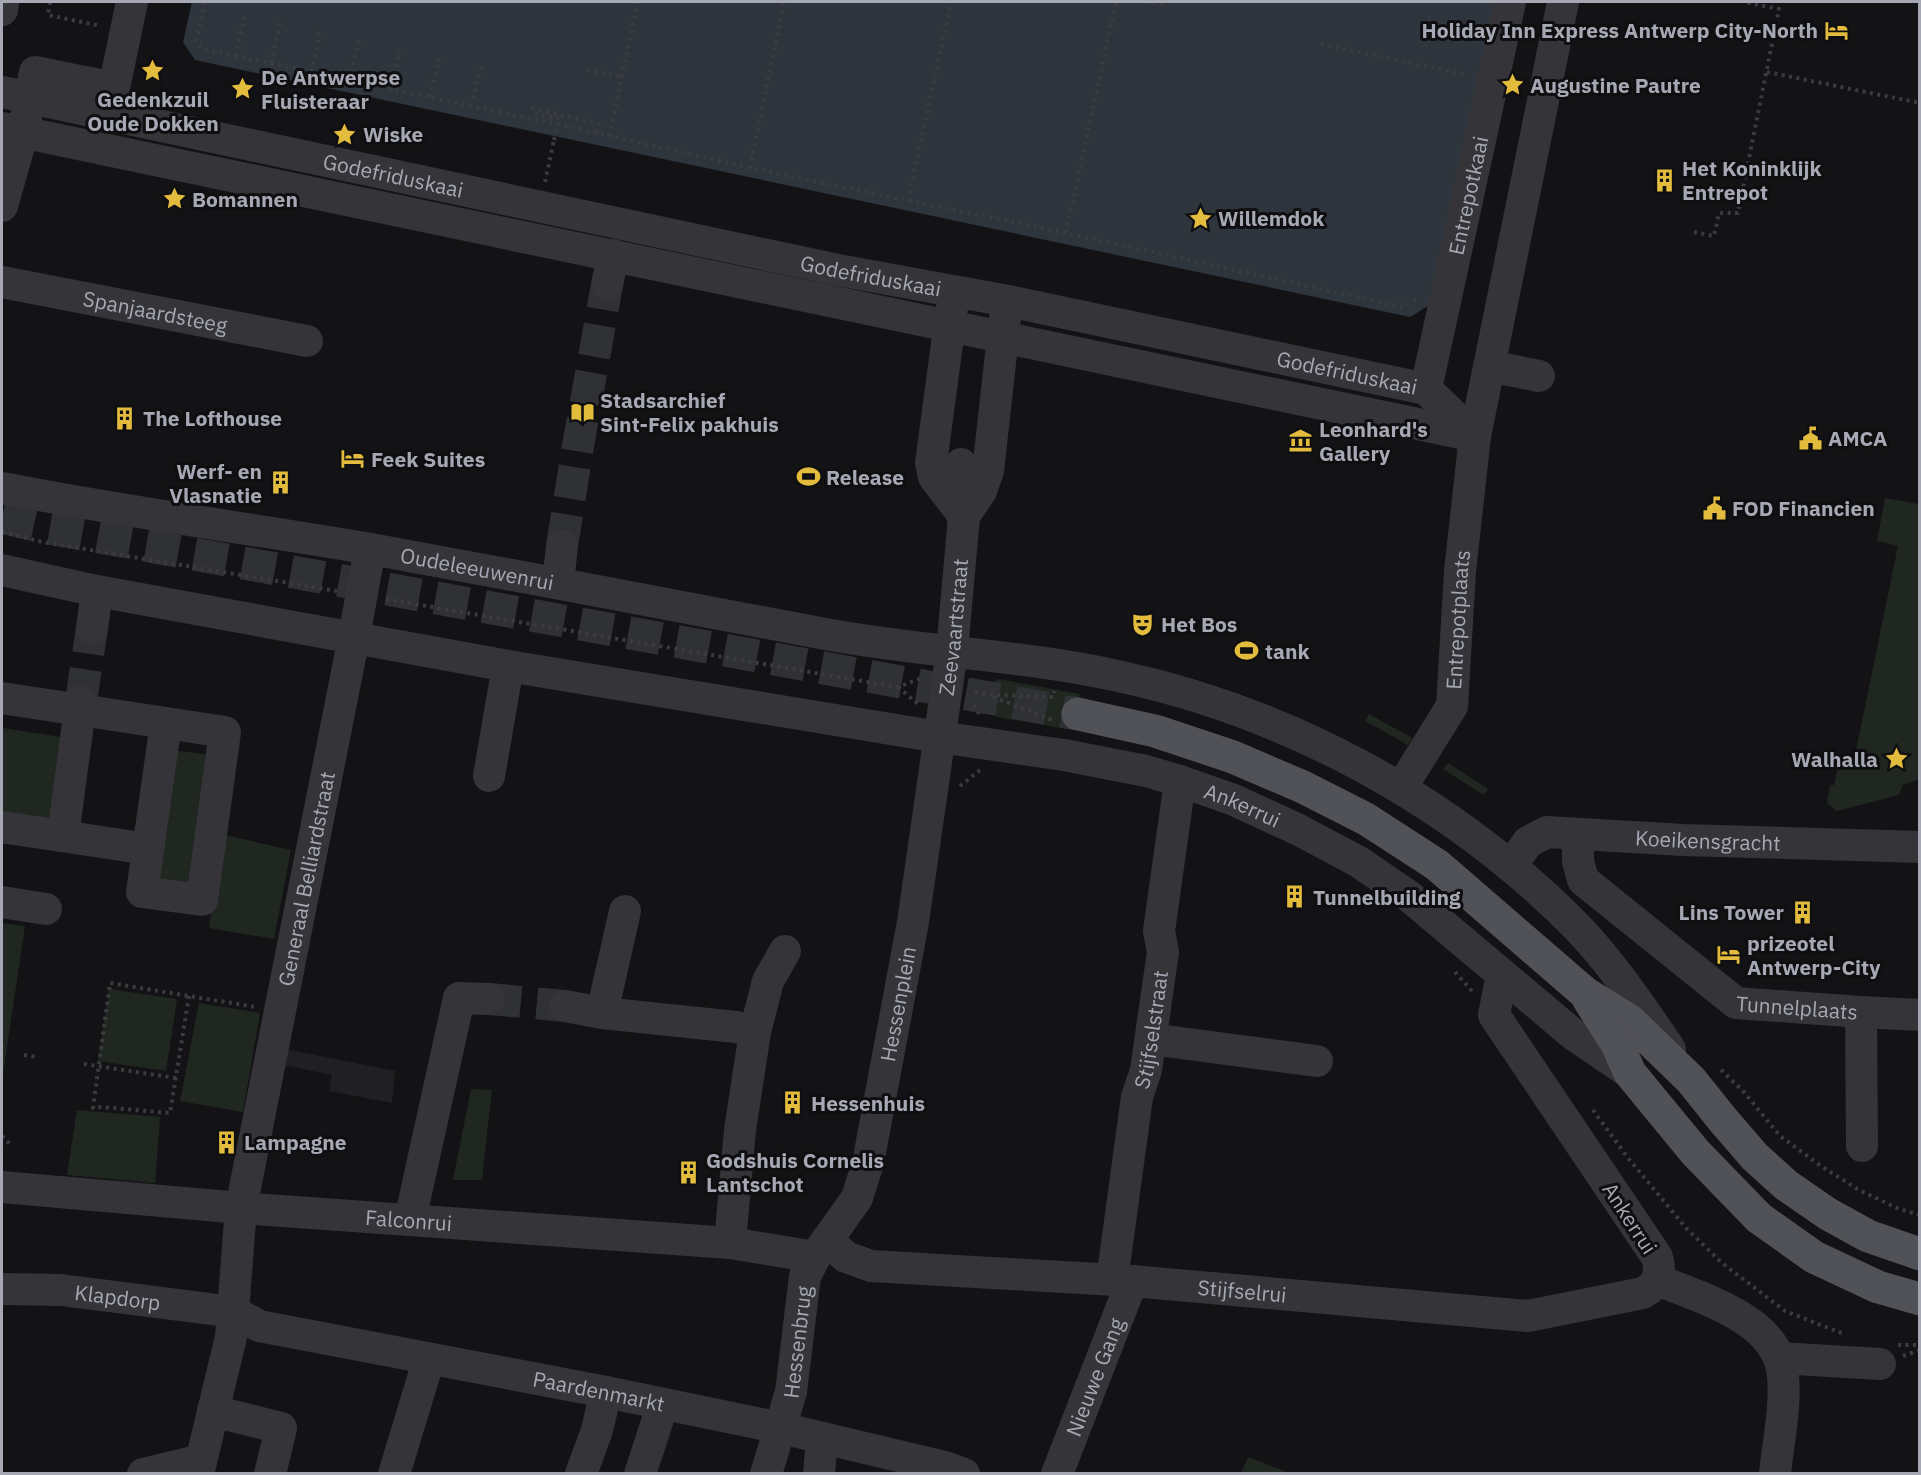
<svg xmlns="http://www.w3.org/2000/svg" width="1921" height="1475" font-family="'IBM Plex Sans',sans-serif">
  <rect width="100%" height="100%" fill="#131315"/>
  <path fill="#201f22" d="M285,1049L395,1071L392,1103L329,1091L332,1075L283,1065Z"/>
  <g fill="#202721">
    <path d="M1885,498L1919,504V779L1903,785L1899,795L1837,811L1827,803L1830,785H1834L1839,763L1853,765L1898,546L1877,541Z"/>
    <path d="M999,679L1080,694L1073,730L997,717L986,709L991,683Z"/>
    <path d="M1369,714L1412,738L1408,745L1365,721Z"/>
    <path d="M3,728L67,738L54,827L2,819Z"/>
    <path d="M172,750L212,755L194,883L155,878Z"/>
    <path d="M1448,763L1488,789L1484,795L1443,769Z"/>
    <path d="M220,834L291,850L274,939L209,928Z"/>
    <path d="M2,923L25,926L2,1081Z"/>
    <path d="M109,989L177,999L166,1071L98,1061Z"/>
    <path d="M199,1003L260,1013L243,1112L180,1101Z"/>
    <path d="M471,1089L492,1090L482,1180H453Z"/>
    <path d="M77,1110L160,1117L155,1183L67,1175Z"/>
    <path d="M1248,1457L1284,1471L1283,1473H1241Z"/>
  </g>
  <path fill="#2e353c" d="M192,2H1500L1436,301L1410,317L195,60L183,42Z"/>
  <g fill="none" stroke-linecap="round" stroke-linejoin="round">
    <g stroke="#303135" stroke-width="32" stroke-dasharray="32 16" stroke-linecap="butt">
      <path d="M562,546L578,446L607,285"/>
      <path d="M81,701L92,628"/>
      <path d="M489,999L565,1006"/>
    </g>
    <path stroke="#303135" stroke-width="33" stroke-dasharray="33 16" stroke-linecap="butt" d="M2,517L44,527L1078,714"/>
    <g stroke="#3b3c40" stroke-width="4" stroke-dasharray="3 4.5" stroke-linecap="butt">
      <path d="M50,2L48,15L101,26"/>
      <path d="M205,2L196,41L203,49L598,133L750,168L1066,233L1402,307L1418,298"/>
      <path d="M1145,2L1165,5"/>
      <path d="M1321,44L1468,75"/>
      <path d="M235,56L245,16"/>
      <path d="M271,63L280,23"/>
      <path d="M587,70L621,77"/>
      <path d="M312,72L320,31"/>
      <path d="M1767,72L1920,103"/>
      <path d="M350,80L359,40"/>
      <path d="M392,89L400,49"/>
      <path d="M429,97L440,57"/>
      <path d="M471,106L481,66"/>
      <path d="M609,136L638,2"/>
      <path d="M750,168L784,2"/>
      <path d="M545,182L554,140"/>
      <path d="M908,201L951,2"/>
      <path d="M1694,232L1714,236L1719,213H1738L1779,9L1744,2"/>
      <path d="M1066,233L1116,2"/>
      <path d="M2,532L43,542L337,591"/>
      <path d="M386,599L891,686L898,687L922,678"/>
      <path d="M898,687L918,704"/>
      <path d="M975,692L989,695L1053,697L1054,691"/>
      <path d="M993,697L1050,719V722"/>
      <path d="M974,705L981,717"/>
      <path d="M960,786L980,770"/>
      <path d="M1455,972L1472,991"/>
      <path d="M189,996L170,1113L101,1107L93,1108L110,983L122,985L256,1007"/>
      <path d="M24,1055L38,1057"/>
      <path d="M84,1064L176,1078"/>
      <path d="M1721,1070L1743,1091L1780,1136L1821,1166L1859,1190L1899,1209L1920,1215"/>
      <path d="M1593,1110L1628,1158L1687,1229L1722,1263L1785,1311L1844,1334"/>
      <path d="M2,1136L11,1145"/>
      <path d="M1898,1345H1920"/>
      <path d="M1903,1356L1920,1350"/>
    </g>
    <g stroke="#353539" stroke-width="32">
      <path d="M2,10L3,2"/>
      <path id="s1" d="M2,92L838,270L1008,301L1426,389L1475,436"/>
      <path d="M2,128L1475,436"/>
      <path d="M2,206L23,132L35,72L114,88L132,2"/>
      <path id="s2" d="M2,282L307,341"/>
      <path d="M607,285L613,255"/>
      <path d="M952,307L931,463L934,477L964,516"/>
      <path d="M1489,366L1539,376"/>
      <path id="s3" d="M1426,389L1510,2"/>
      <path id="s4" d="M2,488C124,512 248,528 371,549C521,576 670,605 820,633C918,652 1019,654 1118,676C1290,713 1452,801 1576,926C1612,963 1641,1007 1670,1049"/>
      <path d="M964,516L981,491L988,471L1005,318"/>
      <path id="s5" d="M2,570L97,591L508,666L939,737L1064,755L1146,771L1180,781L1234,800L1299,830L1359,862L1410,897L1574,1035L1630,1073"/>
      <path d="M558,583L562,546"/>
      <path d="M92,628L97,591"/>
      <path d="M2,698L166,723"/>
      <path d="M166,723L225,732L202,900L142,892Z"/>
      <path d="M489,776L508,666"/>
      <path id="s6" d="M1401,788L1452,706L1460,571L1475,436L1563,2"/>
      <path d="M2,827L148,849"/>
      <path id="s7" d="M1578,834V861L1583,880L1736,1003L1861,1012L1862,1146"/>
      <path d="M63,836L81,701"/>
      <path id="s8" d="M1511,866L1528,842L1547,832L1683,840L1920,847"/>
      <path d="M2,902L46,909"/>
      <path d="M625,911L602,1013L736,1027L755,1032"/>
      <path d="M565,1006L602,1013"/>
      <path d="M1861,1012L1920,1015"/>
      <path d="M1151,1039L1317,1061"/>
      <path id="s9" d="M2,1187L241,1208L730,1243L815,1257"/>
      <path d="M410,1220L459,998L489,999"/>
      <path id="s10" d="M827,1240L846,1257L871,1266L1132,1281L1528,1316L1643,1293C1658,1285 1662,1273 1657,1257L1494,1015L1502,975"/>
      <path d="M730,1243L740,1130L755,1032L768,981L785,951"/>
      <path id="s11" d="M1112,1280L1137,1097L1146,1070L1163,952L1159,931L1180,781"/>
      <path d="M1658,1280C1702,1299 1779,1319 1783,1376C1786,1408 1778,1442 1775,1474"/>
      <path id="s12" d="M2,1289L61,1290L234,1312L259,1326L606,1392L781,1428L945,1467L964,1474"/>
      <path d="M1779,1358L1880,1364"/>
      <path d="M213,1411L281,1428L270,1474"/>
      <path d="M143,1474L201,1460"/>
      <path id="s13" d="M198,1474L231,1337L241,1208L354,637L370,549"/>
      <path d="M394,1474L429,1359"/>
      <path d="M581,1474L597,1430L606,1392"/>
      <path d="M640,1474L663,1404"/>
      <path id="s14" d="M766,1474L791,1392L805,1276L815,1257L857,1198L868,1163L913,922L952,651L964,516L961,464"/>
      <path d="M819,1474L822,1438"/>
      <path id="s15" d="M1057,1474L1132,1281"/>
    </g>
    <g stroke="#515258" stroke-width="33">
      <path d="M1078,714L1155,731L1233,757L1303,787L1366,819L1437,865L1585,993L1630,1021L1691,1080L1723,1120L1755,1157L1786,1185L1828,1214L1868,1236L1920,1254"/>
      <path d="M1589,1000L1617,1044L1630,1073L1695,1152L1759,1218L1814,1257L1878,1287L1920,1299"/>
    </g>
    <path stroke="#3b3c40" stroke-width="4" stroke-dasharray="3 4.5" stroke-linecap="butt" d="M554,140L560,119L533,112V108L599,124L598,133"/>
  </g>
  <defs>
    <symbol id="hotel-bare" viewBox="-9 -9 18 18"><path d="M-6-4.5h1.5V1H6V5H4.5V3h-9V5H-6ZM-4 0a1.8 1.8 0 1 1 3.6 0ZM.5 0V-2.5h3Q6-2.5 6 0Z" fill="#e3bc3d" stroke="#0f0e10" stroke-width="2.5" paint-order="stroke"/></symbol>
    <symbol id="sight-bare" viewBox="-9 -9 18 18"><path d="M0-6L1.8-2.2L6-1.7L2.9 1.2L3.7 5.4L0 3.3L-3.7 5.4L-2.9 1.2L-6-1.7L-1.8-2.2Z" fill="#e3bc3d" stroke="#0f0e10" stroke-width="2.5" paint-order="stroke"/></symbol>
    <symbol id="building-bare" viewBox="-9 -9 18 18"><path d="M-4-6H4V6H1V3H-1V6H-4ZM-2.5-4.3h1.7v1.8h-1.7ZM.8-4.3h1.7v1.8H.8ZM-2.5-1h1.7V.8h-1.7ZM.8-1h1.7V.8H.8Z" fill="#e3bc3d" stroke="#0f0e10" stroke-width="2.5" paint-order="stroke"/></symbol>
    <symbol id="library-bare" viewBox="-9 -9 18 18"><path d="M-6-4Q-3-5.5-.7-3.5V5Q-3 3-6 4ZM6-4Q3-5.5 .7-3.5V5Q3 3 6 4Z" fill="#e3bc3d" stroke="#0f0e10" stroke-width="2.5" paint-order="stroke"/></symbol>
    <symbol id="civic-bare" viewBox="-9 -9 18 18"><path d="M-.6-6.5H3V-4.5H.6V-3L4-1V1h2V6H-6V1h2V-1L-.6-3ZM-1.2 2.5V6h2.4V2.5Z" fill="#e3bc3d" stroke="#0f0e10" stroke-width="2.5" paint-order="stroke"/></symbol>
    <symbol id="museum-bare" viewBox="-9 -9 18 18"><path d="M0-6L6-3V-2H-6V-3ZM-5-1h2V3h-2ZM-1-1h2V3h-2ZM3-1h2V3H3ZM-6 4H6V6H-6Z" fill="#e3bc3d" stroke="#0f0e10" stroke-width="2.5" paint-order="stroke"/></symbol>
    <symbol id="stadium-bare" viewBox="-9 -9 18 18"><path d="M0-5a6.5 5 0 1 0 0 10a6.5 5 0 1 0 0-10ZM-3.5-1.8h7v3.6h-7Z" fill="#e3bc3d" stroke="#0f0e10" stroke-width="2.5" paint-order="stroke"/></symbol>
    <symbol id="theatre-bare" viewBox="-9 -9 18 18"><path d="M-5-5.5Q0-4 5-5.5V0Q5 5 0 6Q-5 5-5 0ZM-3.3-2.5H-1v1.5H-3.3ZM1-2.5H3.3v1.5H1ZM-2.8 1Q0 5.5 2.8 1Z" fill="#e3bc3d" stroke="#0f0e10" stroke-width="2.5" paint-order="stroke"/></symbol>
  </defs>
  <g fill-rule="evenodd">
    <use href="#hotel-bare" x="1820" y="14" width="33" height="33"/>
    <use href="#sight-bare" x="136" y="54" width="33" height="33"/>
    <use href="#sight-bare" x="1496" y="68" width="33" height="33"/>
    <use href="#sight-bare" x="226" y="72" width="33" height="33"/>
    <use href="#sight-bare" x="328" y="118" width="33" height="33"/>
    <use href="#building-bare" x="1648" y="164" width="33" height="33"/>
    <use href="#sight-bare" x="158" y="182" width="33" height="33"/>
    <use href="#sight-bare" x="1184" y="202" width="33" height="33"/>
    <use href="#library-bare" x="566" y="396" width="33" height="33"/>
    <use href="#building-bare" x="108" y="402" width="33" height="33"/>
    <use href="#civic-bare" x="1794" y="422" width="33" height="33"/>
    <use href="#museum-bare" x="1284" y="424" width="33" height="33"/>
    <use href="#hotel-bare" x="336" y="442" width="33" height="33"/>
    <use href="#stadium-bare" x="792" y="460" width="33" height="33"/>
    <use href="#building-bare" x="264" y="466" width="33" height="33"/>
    <use href="#civic-bare" x="1698" y="492" width="33" height="33"/>
    <use href="#theatre-bare" x="1126" y="608" width="33" height="33"/>
    <use href="#stadium-bare" x="1230" y="634" width="33" height="33"/>
    <use href="#sight-bare" x="1880" y="742" width="33" height="33"/>
    <use href="#building-bare" x="1278" y="880" width="33" height="33"/>
    <use href="#building-bare" x="1786" y="896" width="33" height="33"/>
    <use href="#hotel-bare" x="1712" y="938" width="33" height="33"/>
    <use href="#building-bare" x="776" y="1086" width="33" height="33"/>
    <use href="#building-bare" x="210" y="1126" width="33" height="33"/>
    <use href="#building-bare" x="672" y="1156" width="33" height="33"/>
  </g>
  <g text-anchor="middle" dominant-baseline="central" stroke-width="6" stroke-linejoin="round" paint-order="stroke">
    <g font-size="21" font-weight="bold" fill="#a6a9b4" stroke="#0f0e10" text-anchor="start">
      <text x="1818" y="30" text-anchor="end">Holiday Inn Express Antwerp City-North</text>
      <text x="261" y="77">De Antwerpse<tspan x="261" dy="24">Fluisteraar</tspan></text>
      <text x="1530" y="85">Augustine Pautre</text>
      <text x="153" y="99" text-anchor="middle">Gedenkzuil<tspan x="153" dy="24">Oude Dokken</tspan></text>
      <text x="363" y="134">Wiske</text>
      <text x="1682" y="168">Het Koninklijk<tspan x="1682" dy="24">Entrepot</tspan></text>
      <text x="192" y="199">Bomannen</text>
      <text x="1218" y="218">Willemdok</text>
      <text x="600" y="400">Stadsarchief<tspan x="600" dy="24">Sint-Felix pakhuis</tspan></text>
      <text x="143" y="418">The Lofthouse</text>
      <text x="1319" y="429">Leonhard's<tspan x="1319" dy="24">Gallery</tspan></text>
      <text x="1828" y="438">AMCA</text>
      <text x="371" y="459">Feek Suites</text>
      <text x="262" y="471" text-anchor="end">Werf- en<tspan x="262" dy="24">Vlasnatie</tspan></text>
      <text x="826" y="477">Release</text>
      <text x="1732" y="508">FOD Financien</text>
      <text x="1161" y="624">Het Bos</text>
      <text x="1265" y="651">tank</text>
      <text x="1878" y="759" text-anchor="end">Walhalla</text>
      <text x="1313" y="897">Tunnelbuilding</text>
      <text x="1784" y="912" text-anchor="end">Lins Tower</text>
      <text x="1747" y="943">prizeotel<tspan x="1747" dy="24">Antwerp-City</tspan></text>
      <text x="811" y="1103">Hessenhuis</text>
      <text x="244" y="1142">Lampagne</text>
      <text x="706" y="1160">Godshuis Cornelis<tspan x="706" dy="24">Lantschot</tspan></text>
    </g>
    <g font-size="21" fill="#a6a9b4" stroke="#0f0e10">
      <text stroke="none"><textPath href="#s1" startOffset="400">Godefriduskaai</textPath></text>
      <text stroke="none"><textPath href="#s3" startOffset="198">Entrepotkaai</textPath></text>
      <text stroke="none"><textPath href="#s1" startOffset="888">Godefriduskaai</textPath></text>
      <text stroke="none"><textPath href="#s2" startOffset="156">Spanjaardsteeg</textPath></text>
      <text stroke="none"><textPath href="#s1" startOffset="1374">Godefriduskaai</textPath></text>
      <text stroke="none"><textPath href="#s4" startOffset="482">Oudeleeuwenrui</textPath></text>
      <text stroke="none"><textPath href="#s6" startOffset="183">Entrepotplaats</textPath></text>
      <text stroke="none"><textPath href="#s14" startOffset="876">Zeevaartstraat</textPath></text>
      <text stroke="none"><textPath href="#s5" startOffset="1264">Ankerrui</textPath></text>
      <text stroke="none"><textPath href="#s8" startOffset="212">Koeikensgracht</textPath></text>
      <text stroke="none"><textPath href="#s13" startOffset="606">Generaal Belliardstraat</textPath></text>
      <text stroke="none"><textPath href="#s14" startOffset="495">Hessenplein</textPath></text>
      <text stroke="none"><textPath href="#s7" startOffset="304">Tunnelplaats</textPath></text>
      <text stroke="none"><textPath href="#s11" startOffset="254">Stijfselstraat</textPath></text>
      <text transform="translate(1630 1218) rotate(57)">Ankerrui</text>
      <text stroke="none"><textPath href="#s9" startOffset="408">Falconrui</textPath></text>
      <text stroke="none"><textPath href="#s10" startOffset="424">Stijfselrui</textPath></text>
      <text stroke="none"><textPath href="#s12" startOffset="116">Klapdorp</textPath></text>
      <text stroke="none"><textPath href="#s14" startOffset="136">Hessenbrug</textPath></text>
      <text stroke="none"><textPath href="#s15" startOffset="104">Nieuwe Gang</textPath></text>
      <text stroke="none"><textPath href="#s12" startOffset="608">Paardenmarkt</textPath></text>
    </g>
  </g>
  <rect width="1921" height="1475" fill="none" stroke="#a6a9b4" stroke-width="6"/>
</svg>
